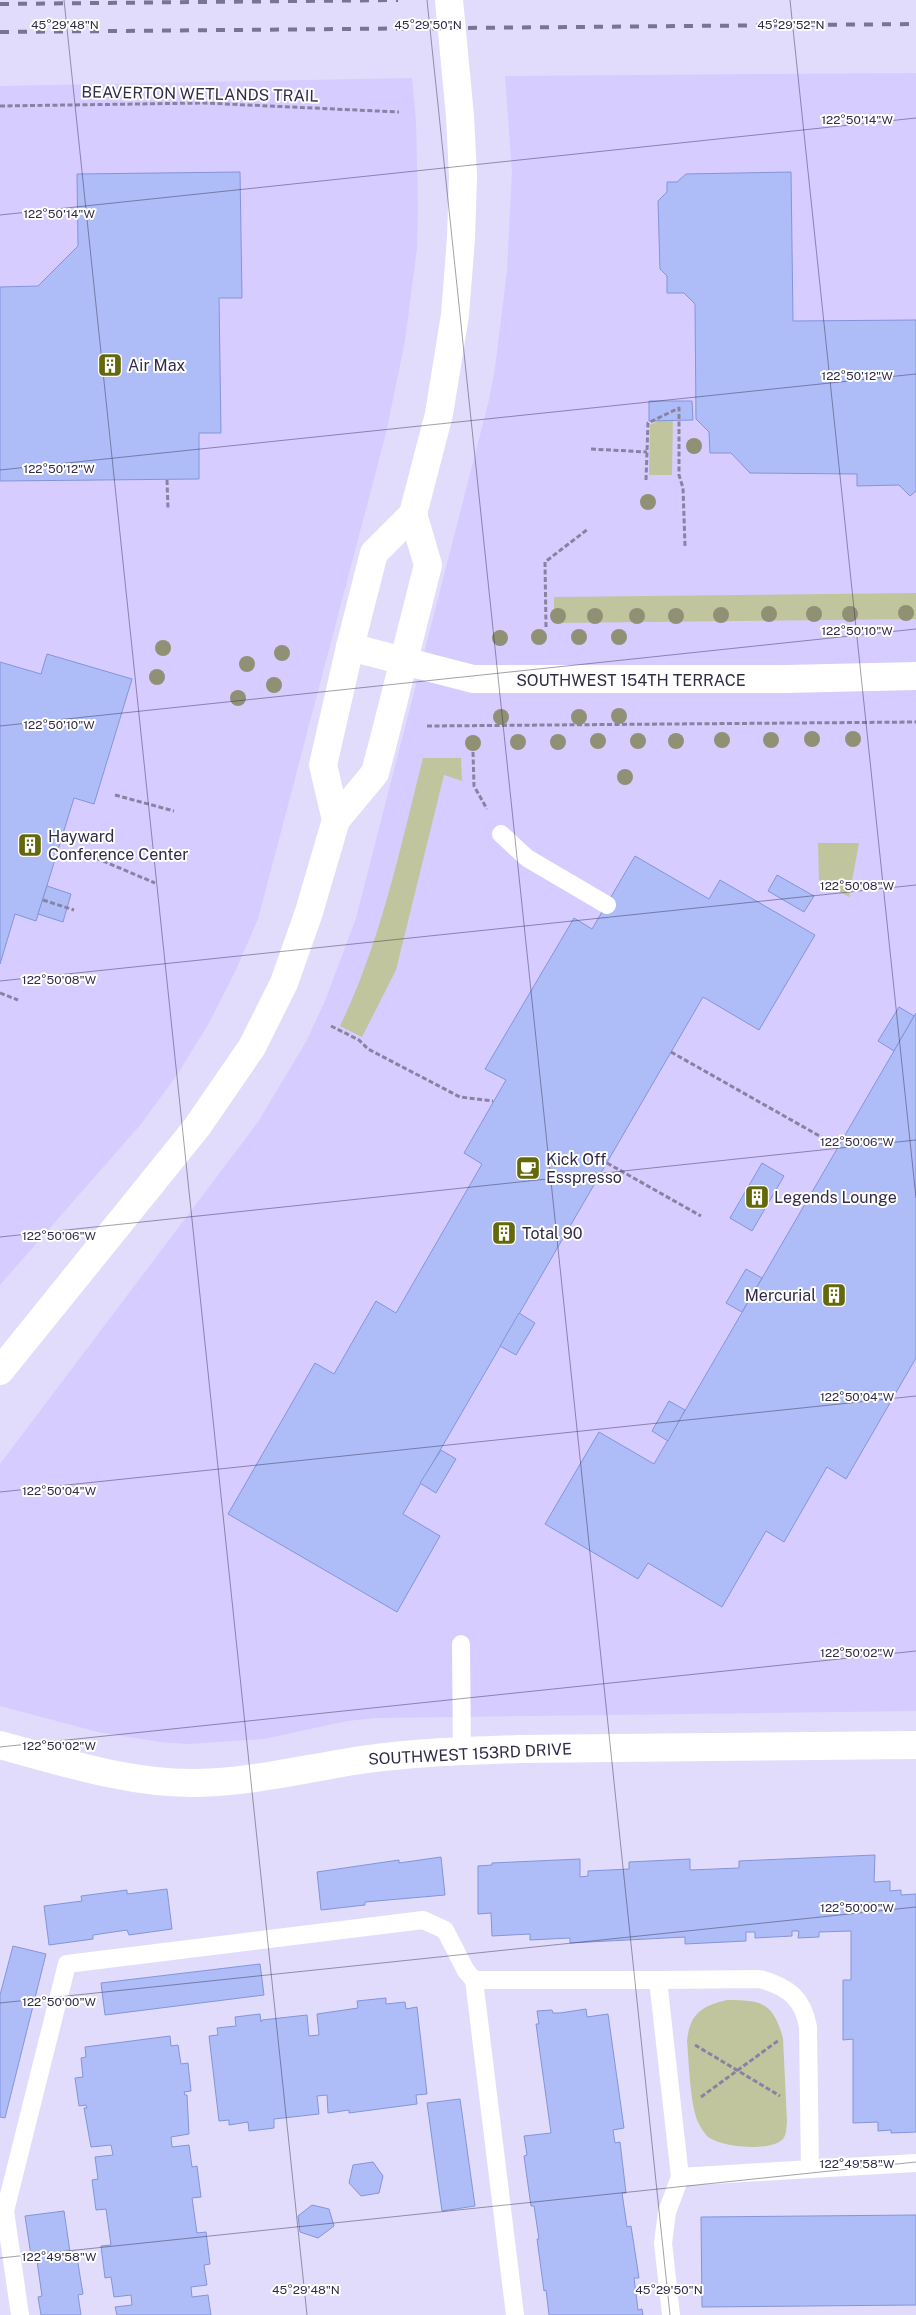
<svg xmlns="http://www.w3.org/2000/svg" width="916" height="2315" font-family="'Public Sans',sans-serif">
  <rect width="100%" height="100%" fill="#e1dcfb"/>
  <g fill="#d6ccff">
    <path d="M916,73V1711L376,1718L347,1721L264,1739L188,1744L160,1742L98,1732L0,1706V1464L258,1122L307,1040L325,1001L356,918L489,400L495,368L507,271L512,172L505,76Z"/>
    <path d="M412,78L416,121L418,206L417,248L405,341L386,433L258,919L235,972L209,1023L177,1075L141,1124L0,1285V86Z"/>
  </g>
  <g fill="#c0c59d">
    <path d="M673,413L672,475H649L650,425Z"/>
    <path d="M916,593V619L554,623V597Z"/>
    <path d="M423,758H461L462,781L444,775L396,970L362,1037L340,1026C381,941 400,849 423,758Z"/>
    <path d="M818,843H859L849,897L819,880Z"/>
    <path d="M727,2000C761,2000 773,2002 783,2038L787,2122C786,2128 787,2135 782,2140C768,2152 722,2147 708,2137C705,2134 701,2128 699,2124C690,2107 689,2062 687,2041C690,2013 702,2006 727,2000Z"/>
  </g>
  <g fill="#aebdf8" stroke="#8494db">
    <path d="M240,172L242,298H219L221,433H199V479L0,481V287L38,286L78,246L77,174Z"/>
    <path d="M791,172L793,321L916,320V491L910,496L899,485L857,486V474L750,473L731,453H710L709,432L696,419L695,304L684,293H667V276L660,269L658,201L667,192V182H677L686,174Z"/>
    <path d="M649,401H692L693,420L649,421Z"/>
    <path d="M47,654L132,679L94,804L74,798L36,921L15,914L0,964V662L41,674Z"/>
    <path d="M635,856L709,899L720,880L815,935L759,1030L703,997L403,1514L440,1536L397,1612L228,1514L315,1363L334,1374L376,1301L396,1313L482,1164L464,1153L506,1080L485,1069L574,918L592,929Z"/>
    <path d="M777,875L814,896L804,912L768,891Z"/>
    <path d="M47,886L71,894L63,922L38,914Z"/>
    <path d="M899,1007L914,1016L894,1051L878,1041Z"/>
    <path d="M916,1013V1358L846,1479L827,1467L784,1542L766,1531L722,1607L648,1563L638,1579L545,1524L599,1432L654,1464Z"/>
    <path d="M762,1163L784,1176L752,1231L730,1218Z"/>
    <path d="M746,1269L762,1278L742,1312L726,1303Z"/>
    <path d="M519,1313L535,1323L516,1355L500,1346Z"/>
    <path d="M669,1401L685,1410L668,1441L652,1431Z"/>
    <path d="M441,1450L456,1459L436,1493L420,1483Z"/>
    <path d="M875,1855L874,1882L890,1881V1891L901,1890V1895L916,1894V2132L891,2133V2130L878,2131V2122L853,2123V2039L843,2040V1980H851V1931L819,1932V1937L798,1938L799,1931H792V1936L755,1938V1932H746V1941L685,1944V1937L570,1943V1938L530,1940V1934L492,1936L491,1913L478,1914V1866L492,1865V1863L580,1859V1877L588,1876V1871L629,1869V1862L690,1859V1870L739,1868V1861Z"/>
    <path d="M441,1857L445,1895L365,1902V1905L321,1910L317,1872L399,1860V1863Z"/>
    <path d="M167,1889L172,1929L129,1935L127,1930L93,1935V1939L49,1945L44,1906L82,1901L81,1896L127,1890V1894Z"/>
    <path d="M13,1946L46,1954L5,2118L0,2117V1995Z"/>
    <path d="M260,1964L264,1995L105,2015L101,1983Z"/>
    <path d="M386,1998V2004L405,2002L406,2009L417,2007L427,2094L416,2095L417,2104L349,2113V2110L328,2113L327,2095L317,2096L319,2114L274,2119V2128L249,2131L248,2122L229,2125V2120L219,2121L209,2036L218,2035L217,2028L236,2026L235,2017L260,2014L261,2022L262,2020L307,2015L309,2036L319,2035L317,2014L358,2008L357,2001Z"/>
    <path d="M586,2009L587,2017L608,2014L624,2128L613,2130L615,2143L620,2142L626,2193H622L627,2227L631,2226L639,2278H634L638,2310L642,2309L643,2315H549L546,2290L544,2291L537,2239H539L534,2206H531L524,2156L527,2155L524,2136L551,2133L536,2024H539L537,2011L552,2010L553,2013H560Z"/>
    <path d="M170,2036L171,2046L178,2045L181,2064L188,2063L191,2091L184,2092L185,2095H187L189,2134L171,2137L172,2147L189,2145L192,2167L197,2166L201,2197L192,2198L197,2233L206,2232L210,2264L204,2265L207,2285L191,2287L192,2297L208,2295L211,2315H117L115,2307L132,2305L131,2295L114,2297L111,2277L105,2278L101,2246L111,2245L106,2209L96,2210L92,2180L98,2179L95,2157L113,2155L111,2145L91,2147L84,2108H87L86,2105L79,2106L75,2078L83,2077L81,2058L86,2057L85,2047Z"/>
    <path d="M460,2099L475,2206L442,2211L427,2103Z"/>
    <path d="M373,2162L383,2176L379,2193L361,2196L349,2183L353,2165Z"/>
    <path d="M312,2205L329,2209L334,2226L318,2238L300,2232L298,2216Z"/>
    <path d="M64,2211L70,2252L76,2251L83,2294L78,2295L81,2315H41L38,2297L42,2296L37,2261L32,2262L25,2216Z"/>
    <path d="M916,2215V2305L702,2307L701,2217Z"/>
  </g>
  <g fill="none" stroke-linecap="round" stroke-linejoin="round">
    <g stroke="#8983a1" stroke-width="3" stroke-dasharray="5 2.5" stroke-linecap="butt">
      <path d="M0,106L204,103L399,112"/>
      <path d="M591,449L647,452"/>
      <path d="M167,480L168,509"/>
      <path d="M646,480L648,423L679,408V475L683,488L685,546"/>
      <path d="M546,627L545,562L588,529"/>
      <path d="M427,726L916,722"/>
      <path d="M473,752L474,786L487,809"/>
      <path d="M115,795L174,811"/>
      <path d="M96,858L155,883"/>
      <path d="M43,900L74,910"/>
      <path d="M0,993L18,1000"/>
      <path d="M331,1026L359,1040L368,1049L460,1097L493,1101"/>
      <path d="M671,1052L839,1147"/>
      <path d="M607,1163L701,1216"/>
      <path d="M695,2045L780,2096"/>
      <path d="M701,2097L779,2040"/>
    </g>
    <g stroke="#fff" stroke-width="18">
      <path d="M501,834L527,858L607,905"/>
      <path d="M461,1644L462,1752"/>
      <path d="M474,1980L515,2315"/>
      <path d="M658,1980L760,1979C788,1987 803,1998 808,2027L810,2169L680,2177"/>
      <path d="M810,2169L916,2163"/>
      <path d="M20,2315L5,2211L67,1964L423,1920L445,1930L466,1971L474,1980H658L680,2177L667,2212L663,2243L671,2315"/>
    </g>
    <g stroke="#fff" stroke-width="28">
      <path d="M350,647L473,679H786L916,676"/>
      <path d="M336,820L323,765L350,647L374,553L413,514L439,414L455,315L461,238L463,176L460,116L449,0"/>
      <path d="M0,1371L197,1127L252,1047L284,983L309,912L336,820L375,773L384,739L428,565L413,514"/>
      <path d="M0,1745C63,1762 130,1784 196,1783C254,1782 311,1767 368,1759C418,1752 469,1751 519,1749L916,1745"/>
    </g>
    <g stroke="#7a7492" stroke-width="4" stroke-dasharray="9 9" stroke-linecap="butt">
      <path d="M0,4L398,0"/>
      <path d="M0,32L916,24"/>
    </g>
  </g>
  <g fill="#909075">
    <circle cx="694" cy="446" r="8"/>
    <circle cx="648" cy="502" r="8"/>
    <circle cx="906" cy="613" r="8"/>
    <circle cx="769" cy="614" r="8"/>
    <circle cx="814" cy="614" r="8"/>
    <circle cx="850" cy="614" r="8"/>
    <circle cx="721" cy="615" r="8"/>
    <circle cx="558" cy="616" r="8"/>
    <circle cx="595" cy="616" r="8"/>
    <circle cx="637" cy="616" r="8"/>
    <circle cx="676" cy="616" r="8"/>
    <circle cx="539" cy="637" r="8"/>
    <circle cx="579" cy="637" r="8"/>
    <circle cx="619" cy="637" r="8"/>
    <circle cx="500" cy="638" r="8"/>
    <circle cx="163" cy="648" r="8"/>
    <circle cx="282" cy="653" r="8"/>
    <circle cx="247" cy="664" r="8"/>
    <circle cx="157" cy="677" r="8"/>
    <circle cx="274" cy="685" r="8"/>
    <circle cx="238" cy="698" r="8"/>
    <circle cx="619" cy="716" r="8"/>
    <circle cx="501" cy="717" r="8"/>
    <circle cx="579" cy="717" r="8"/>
    <circle cx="812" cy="739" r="8"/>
    <circle cx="853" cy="739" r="8"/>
    <circle cx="722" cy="740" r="8"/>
    <circle cx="771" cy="740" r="8"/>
    <circle cx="598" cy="741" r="8"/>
    <circle cx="638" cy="741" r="8"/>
    <circle cx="676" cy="741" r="8"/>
    <circle cx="518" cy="742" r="8"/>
    <circle cx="558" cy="742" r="8"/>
    <circle cx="473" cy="743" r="8"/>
    <circle cx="625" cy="777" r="8"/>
  </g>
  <path fill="none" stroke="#312a48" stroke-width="1" stroke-opacity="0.45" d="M64,0L307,2315M427,0L670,2315M790,0L916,1198M0,215L916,118M0,470L916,374M0,726L916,629M0,981L916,885M0,1237L916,1140M0,1492L916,1396M0,1747L916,1651M0,2003L916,1907M0,2258L916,2162"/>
  <defs>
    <symbol id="building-square" viewBox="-11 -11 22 22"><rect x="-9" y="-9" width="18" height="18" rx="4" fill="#63690a" stroke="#fff"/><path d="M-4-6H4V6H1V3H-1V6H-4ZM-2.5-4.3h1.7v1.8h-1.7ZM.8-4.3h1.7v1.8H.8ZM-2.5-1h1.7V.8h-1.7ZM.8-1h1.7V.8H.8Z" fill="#fff"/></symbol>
    <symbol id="cafe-square" viewBox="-11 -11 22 22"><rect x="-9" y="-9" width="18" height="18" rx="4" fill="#63690a" stroke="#fff"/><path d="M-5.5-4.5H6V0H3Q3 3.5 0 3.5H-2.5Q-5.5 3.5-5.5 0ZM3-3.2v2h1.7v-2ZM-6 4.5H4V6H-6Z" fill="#fff"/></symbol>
  </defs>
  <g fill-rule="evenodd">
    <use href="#building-square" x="96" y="351" width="28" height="28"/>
    <use href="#building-square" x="16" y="831" width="28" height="28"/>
    <use href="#cafe-square" x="514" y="1154" width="28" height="28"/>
    <use href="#building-square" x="743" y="1183" width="28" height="28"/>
    <use href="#building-square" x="490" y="1219" width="28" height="28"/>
    <use href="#building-square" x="820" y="1281" width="28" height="28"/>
  </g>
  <g text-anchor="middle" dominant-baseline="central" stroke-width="4" stroke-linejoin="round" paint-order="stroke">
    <g font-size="16" fill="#312a48" stroke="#fff">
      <text transform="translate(200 94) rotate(1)">BEAVERTON WETLANDS TRAIL</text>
      <text x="631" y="680">SOUTHWEST 154TH TERRACE</text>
      <text transform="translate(470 1754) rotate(-3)">SOUTHWEST 153RD DRIVE</text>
    </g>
    <g font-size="16" fill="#312a48" stroke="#fff" text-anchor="start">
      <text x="128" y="365">Air Max</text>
      <text x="48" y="836">Hayward<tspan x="48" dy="18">Conference Center</tspan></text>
      <text x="546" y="1159">Kick Off<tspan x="546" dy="18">Esspresso</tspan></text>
      <text x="774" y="1197">Legends Lounge</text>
      <text x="522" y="1233">Total 90</text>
      <text x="816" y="1295" text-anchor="end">Mercurial</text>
    </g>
  </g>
  <g font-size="12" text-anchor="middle" fill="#312a48" stroke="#fff" stroke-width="4" stroke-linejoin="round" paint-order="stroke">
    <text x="65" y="29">45°29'48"N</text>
    <text x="428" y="29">45°29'50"N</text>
    <text x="791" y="29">45°29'52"N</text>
    <text x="857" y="124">122°50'14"W</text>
    <text x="59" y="218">122°50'14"W</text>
    <text x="857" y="380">122°50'12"W</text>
    <text x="59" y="473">122°50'12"W</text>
    <text x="857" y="635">122°50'10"W</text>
    <text x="59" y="729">122°50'10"W</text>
    <text x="857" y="890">122°50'08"W</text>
    <text x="59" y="984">122°50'08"W</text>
    <text x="857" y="1146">122°50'06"W</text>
    <text x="59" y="1240">122°50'06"W</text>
    <text x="857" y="1401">122°50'04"W</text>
    <text x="59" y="1495">122°50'04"W</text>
    <text x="857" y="1657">122°50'02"W</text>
    <text x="59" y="1750">122°50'02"W</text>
    <text x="857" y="1912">122°50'00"W</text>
    <text x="59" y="2006">122°50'00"W</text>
    <text x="857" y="2168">122°49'58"W</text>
    <text x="59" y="2261">122°49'58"W</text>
    <text x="306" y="2294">45°29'48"N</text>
    <text x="669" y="2294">45°29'50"N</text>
  </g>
</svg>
